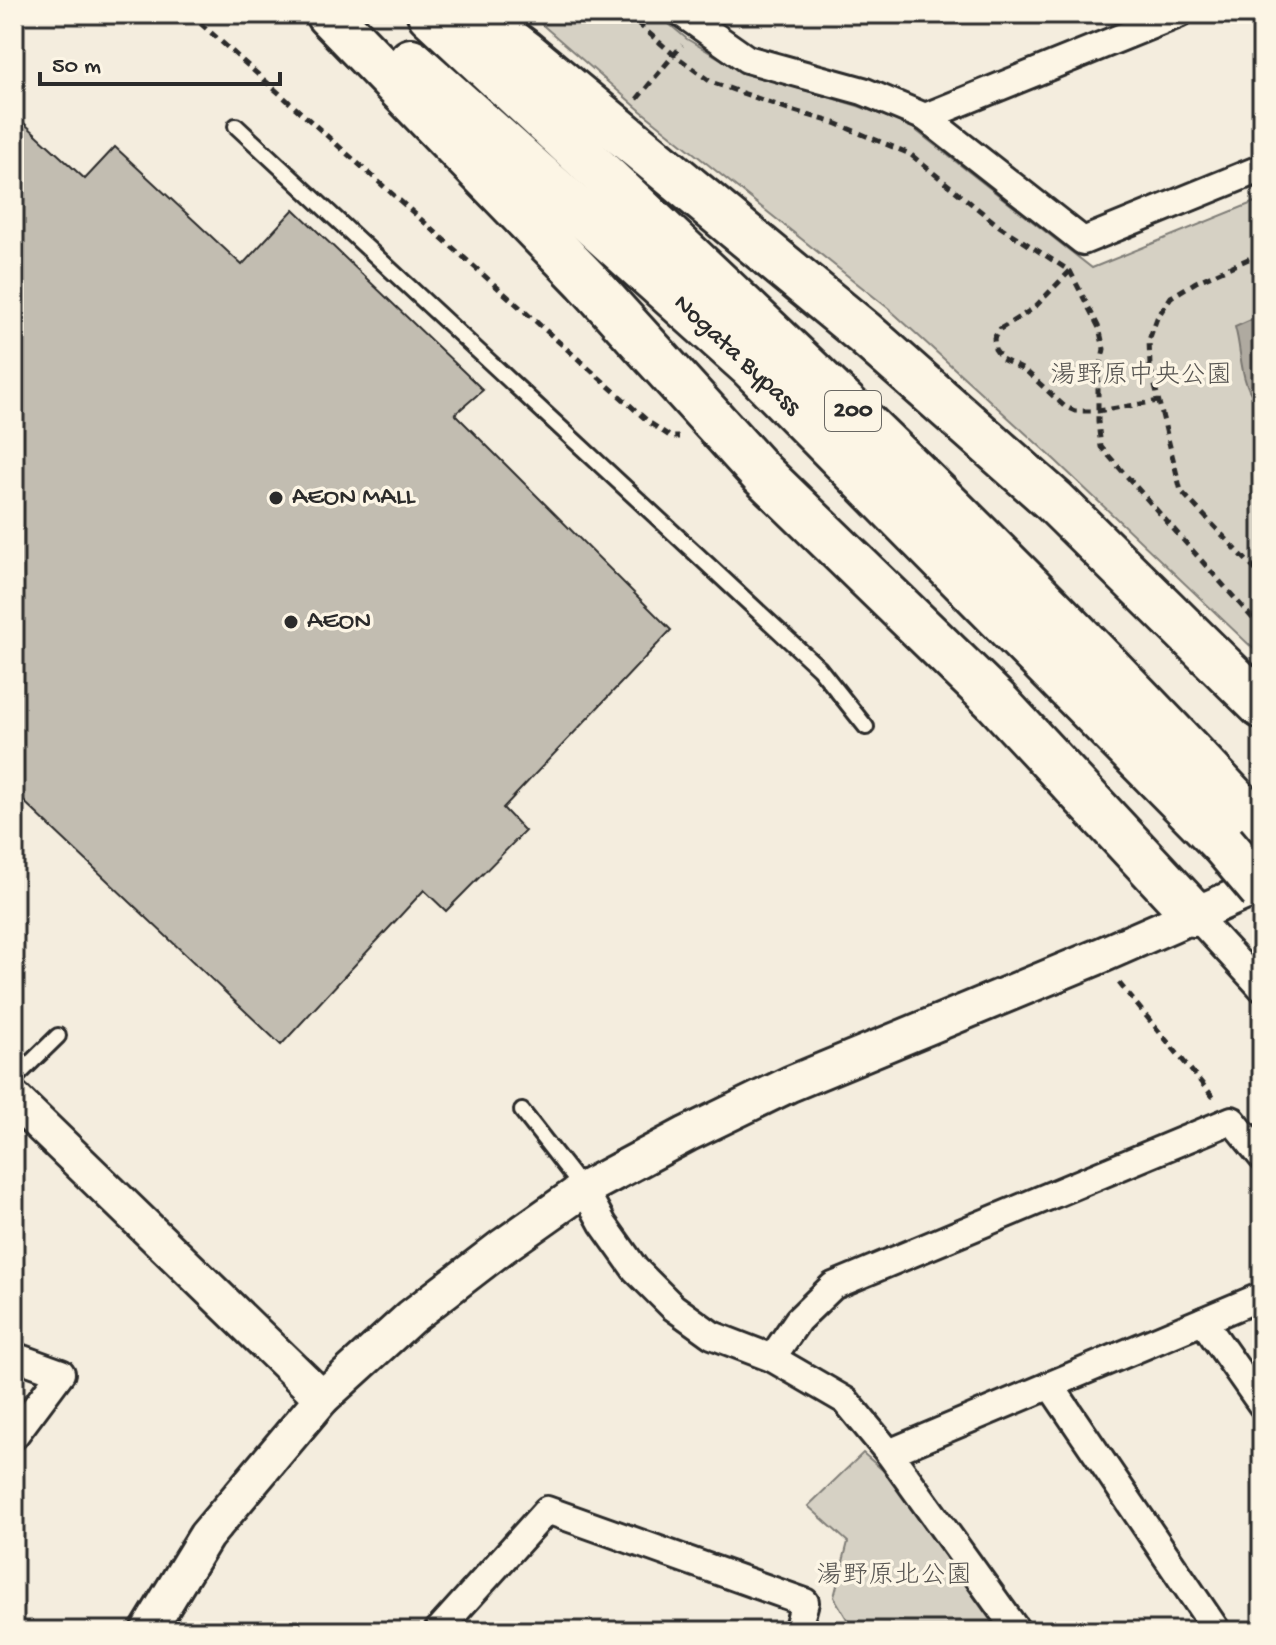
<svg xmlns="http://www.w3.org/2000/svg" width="1276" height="1645" viewBox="0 0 1276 1645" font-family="'Gochi Hand','Klee One',sans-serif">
<rect width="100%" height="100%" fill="#f4edde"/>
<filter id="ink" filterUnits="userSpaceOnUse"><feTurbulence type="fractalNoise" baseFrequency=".0125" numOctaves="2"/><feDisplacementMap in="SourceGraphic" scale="16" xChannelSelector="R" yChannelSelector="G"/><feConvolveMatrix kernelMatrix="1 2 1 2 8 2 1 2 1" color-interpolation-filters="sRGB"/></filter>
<g filter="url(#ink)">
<g fill="#d6d1c4" stroke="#807e78" stroke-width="2">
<polygon points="530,14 657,14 687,39 741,71 858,106 909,125 1092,268 1262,199 1262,657 1056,461 888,308 641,111"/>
<polygon points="863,1453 886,1473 998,1631 854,1631 834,1597 848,1542 808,1506"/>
</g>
<path fill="#afaaa0" stroke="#7a7771" stroke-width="2" d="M1262 315V407C1238 386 1243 354 1235 327Z"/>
<polygon fill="#c2bdb1" stroke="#2b2b2b" stroke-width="2" points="14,114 85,179 115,147 242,265 294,209 483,390 455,414 671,630 503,808 525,831 446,911 424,890 281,1045 14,792"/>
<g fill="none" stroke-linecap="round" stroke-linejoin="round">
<g stroke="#2b2b2b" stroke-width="20">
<g id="service">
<polyline points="236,126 819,668 866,727"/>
<polyline points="14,1079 58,1036"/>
<polyline points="522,1111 583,1189"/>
</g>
</g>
<g stroke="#2b2b2b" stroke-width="32">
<g id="minor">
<polyline points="683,14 747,59 863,91 925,117 1083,241 1262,168"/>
<polyline points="925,117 1179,14"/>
<polyline points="1194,914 1262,988"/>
<polyline points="584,1189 603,1224 635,1269 673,1307 712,1335 772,1358 846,1401 889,1453 1017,1631"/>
<polyline points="1203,1321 1262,1405"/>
<polyline points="14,1356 61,1373 14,1436"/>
<polyline points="772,1358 798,1320 833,1286 1232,1120 1262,1157"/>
<polyline points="1050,1385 1217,1631"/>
<polyline points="889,1453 1262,1296"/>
<polyline points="438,1631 547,1510 805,1602 797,1631"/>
</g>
</g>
<g stroke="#2b2b2b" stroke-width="40">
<g id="tertiary">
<polyline points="14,1099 322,1398"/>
<polyline points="148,1631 206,1536 322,1398 411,1317 502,1247 584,1189 687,1134 790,1084 1102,955 1262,885"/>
</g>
</g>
<g stroke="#2b2b2b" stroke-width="50">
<g id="trunk">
<polyline points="328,14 586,280 762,474 996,701 1194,914"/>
<path d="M430 14C715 278 998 543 1262 829"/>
<polyline points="474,14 524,52 864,333 1054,501 1262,706"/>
<polyline points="411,61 750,365 1223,844"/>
</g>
</g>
<g stroke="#2b2b2b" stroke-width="5" stroke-dasharray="8 6" stroke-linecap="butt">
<polyline points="190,14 650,423 671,437 679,437"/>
<polyline points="627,14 673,54 711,82 788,109 835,123 910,154 999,226 1070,271 1099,328 1104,349 1098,378 1098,422 1101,447 1262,629"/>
<polyline points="637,99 682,45"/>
<polyline points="1262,253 1196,282 1171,297 1157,318 1149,340 1150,366 1181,491 1262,577"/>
<polyline points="1070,271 1034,308 1000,329 994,338 995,349 1002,359 1026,371 1064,406 1075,411 1098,411 1159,401"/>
<polyline points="1119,983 1214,1098"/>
</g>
<use href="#service" stroke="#fcf5e5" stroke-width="14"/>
<use href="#minor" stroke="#fcf5e5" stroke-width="26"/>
<use href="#tertiary" stroke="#fcf5e5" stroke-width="34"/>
<use href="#trunk" stroke="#fcf5e5" stroke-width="44"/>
<g stroke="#2b2b2b" stroke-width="50" stroke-linecap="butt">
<polyline id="trunk-bridge" points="1223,844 1262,890"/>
</g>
<use href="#trunk-bridge" stroke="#fcf5e5" stroke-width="44"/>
</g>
</g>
<g fill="#2b2b2b" stroke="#fcf5e5" stroke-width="3">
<circle cx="276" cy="498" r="8"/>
<circle cx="291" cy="622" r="8"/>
</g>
<g text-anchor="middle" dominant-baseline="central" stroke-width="7" stroke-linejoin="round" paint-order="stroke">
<rect fill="#fcf5e5" stroke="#6a6863" stroke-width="2" x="825" y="391" width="56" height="40" rx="6"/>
<g font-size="24" font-weight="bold" fill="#2b2b2b">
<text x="853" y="411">200</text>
</g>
<g font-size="26" fill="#2b2b2b" stroke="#fcf5e5">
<text transform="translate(736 356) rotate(43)">Nogata Bypass</text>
</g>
<g font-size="26" fill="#565451" stroke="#fcf5e5">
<text x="1141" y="377">湯野原中央公園</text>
<text x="894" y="1577">湯野原北公園</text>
</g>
<g font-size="26" fill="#2b2b2b" stroke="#fcf5e5" text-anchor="start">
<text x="292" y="498">AEON MALL</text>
<text x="307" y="622">AEON</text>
</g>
</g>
<rect width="1276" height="1645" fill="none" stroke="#fcf5e5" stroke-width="48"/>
<rect x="24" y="24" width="1228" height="1597" fill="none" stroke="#2b2b2b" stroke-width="3" filter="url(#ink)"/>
<path d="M40 72v12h240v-12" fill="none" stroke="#2b2b2b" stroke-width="4"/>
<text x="52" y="72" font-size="24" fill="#2b2b2b" stroke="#fcf5e5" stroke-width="6" paint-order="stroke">50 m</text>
</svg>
